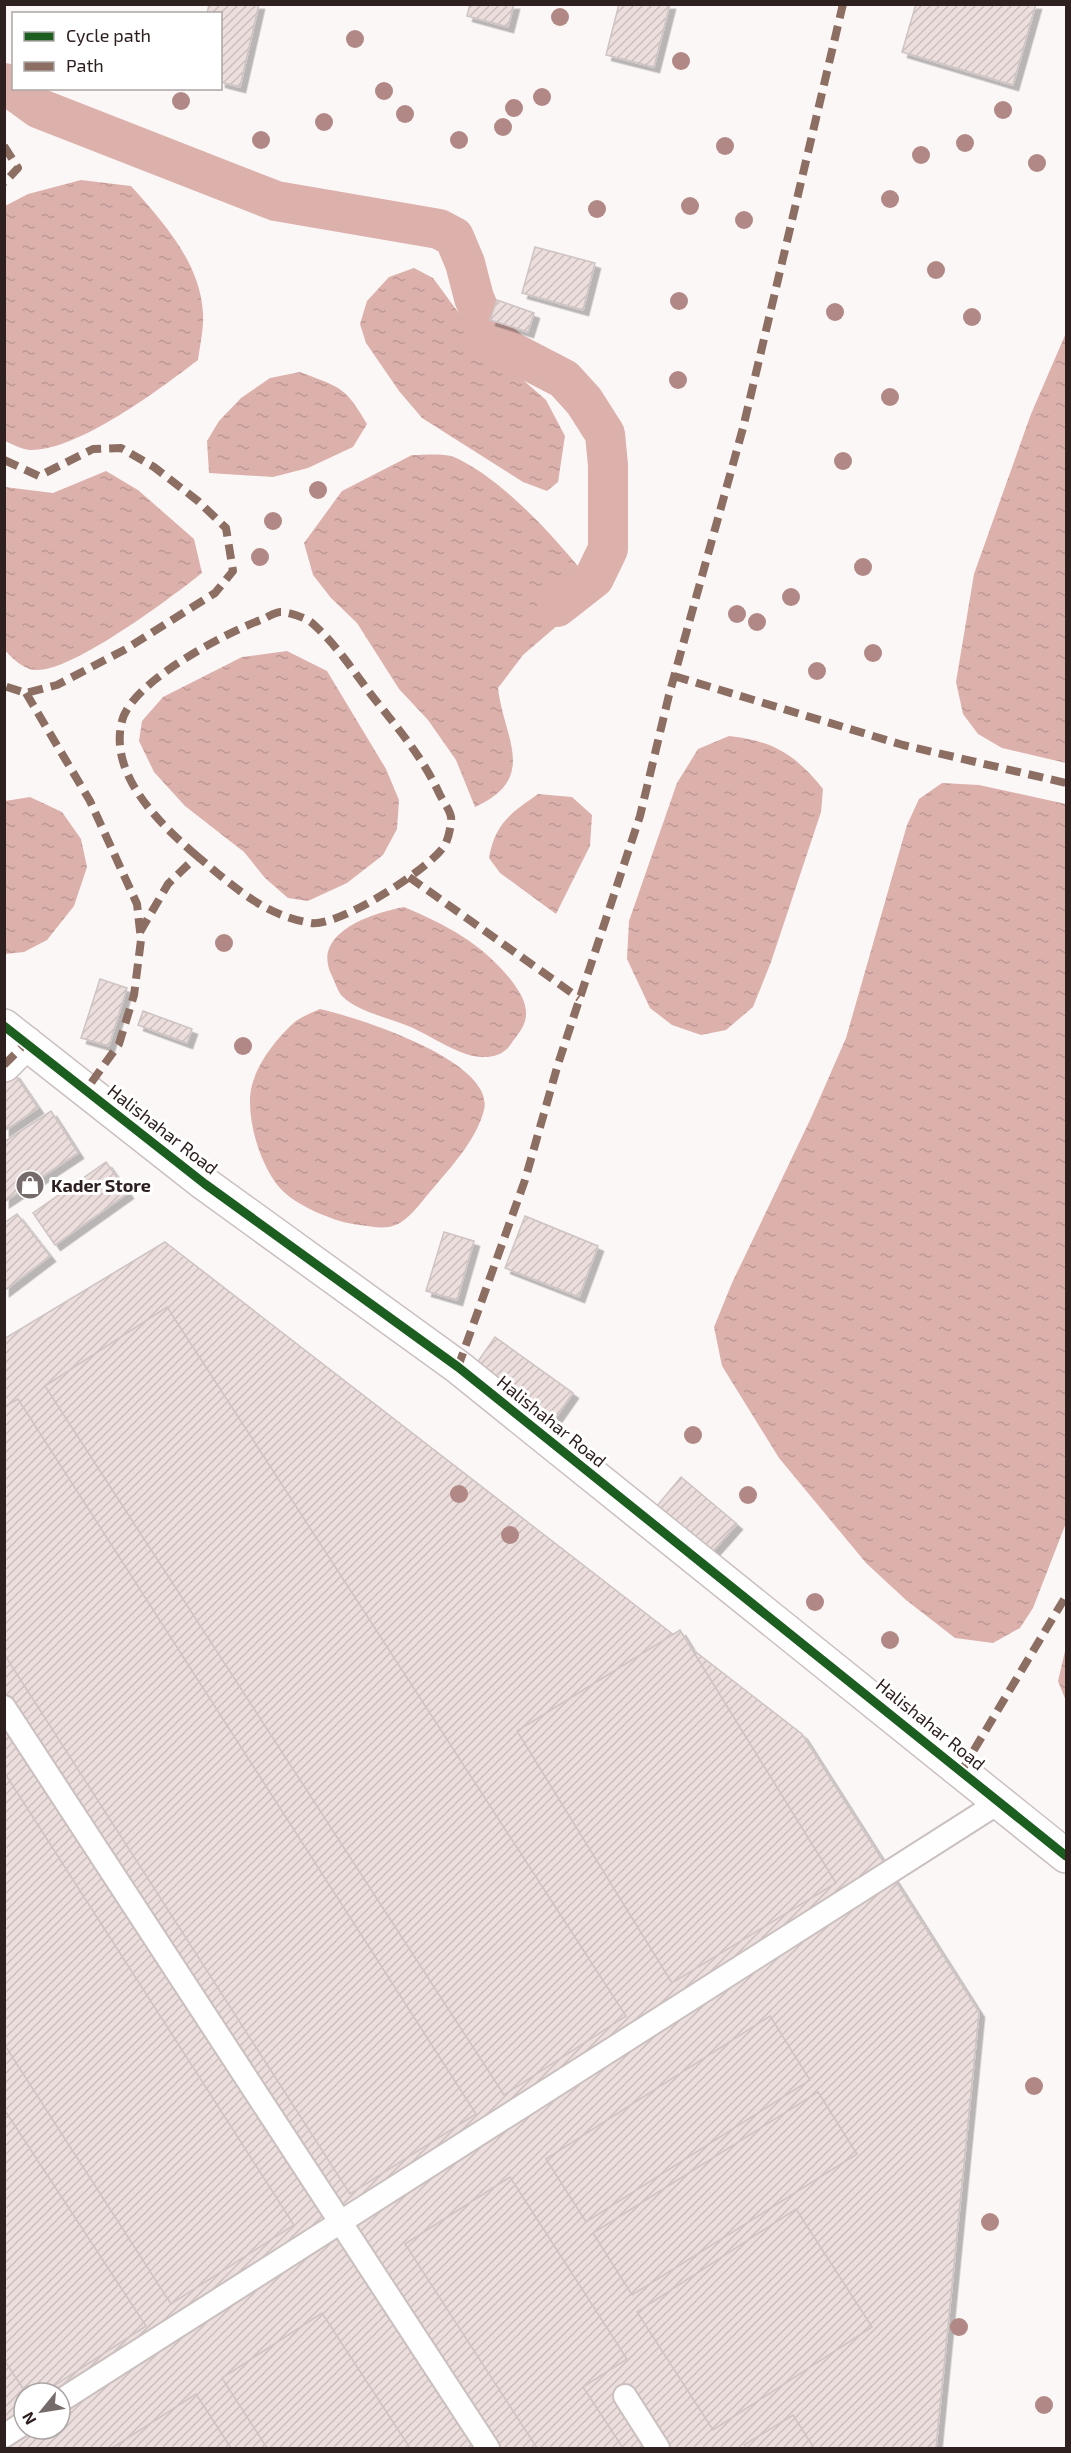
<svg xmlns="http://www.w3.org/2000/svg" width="1071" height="2453" viewBox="0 0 1071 2453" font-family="'Exo 2',sans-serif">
<defs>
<pattern id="water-ripples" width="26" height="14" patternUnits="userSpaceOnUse" patternTransform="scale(1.5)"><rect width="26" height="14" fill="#dcb1ac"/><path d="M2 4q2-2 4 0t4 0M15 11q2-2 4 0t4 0" fill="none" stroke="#bd9894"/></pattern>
<pattern id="building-hatch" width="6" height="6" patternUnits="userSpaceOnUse" patternTransform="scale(1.5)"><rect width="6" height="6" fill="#ecdedc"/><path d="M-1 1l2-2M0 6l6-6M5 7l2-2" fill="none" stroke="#cbbebc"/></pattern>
<filter id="shadow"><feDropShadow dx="5.5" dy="5.5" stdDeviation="0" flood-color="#0004"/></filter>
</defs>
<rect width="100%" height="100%" fill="#fcf7f7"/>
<g fill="url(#water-ripples)">
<path d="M81 180 131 186C163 222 200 262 203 313 204 328 200 345 198 360 160 389 79 450 31 450 23 450 12 444 5 441V206L28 194Z"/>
<polygon points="414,268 433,278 497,365 522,379 546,400 565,436 558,482 547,491 523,482 422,418 399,391 366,343 360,324 367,301 389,277"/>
<polygon points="1066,333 1066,763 1002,748 978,734 963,714 956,682 974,574 1031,414"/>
<path d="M300 372C341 388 345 386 367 424L353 447 308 468 273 477 209 473 207 441 219 421 241 398 270 378Z"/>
<path d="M412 455C425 455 443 453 454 457 500 477 554 536 585 575L580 606 523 655 498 688C504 739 539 778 475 807L456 760 428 720 399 689 357 623 331 598 313 575 304 543 342 491Z"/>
<path d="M106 471 138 490 194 539 202 573C172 597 71 673 35 670 25 670 10 657 5 650V487L53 493Z"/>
<polygon points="287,651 327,671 386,769 399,800 397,829 383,855 347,883 308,901 288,898 265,878 244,852 185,806 154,772 139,741 142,721 163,697 242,657"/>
<path d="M729 736C773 741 795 754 823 789L821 812 771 962 753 1007 726 1030 701 1035 672 1025 650 1008 627 959 629 921 677 783 698 749Z"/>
<polygon points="942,783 979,785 1066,804 1066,1523 1033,1608 1020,1628 993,1643 955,1638 906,1600 866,1563 779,1458 722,1366 714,1327 732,1283 811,1118 846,1038 907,825 919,799"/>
<path d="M538 794 572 797 592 815 590 846 556 914 500 873 489 858C495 823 511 813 538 794Z"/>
<polygon points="30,797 62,812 81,839 87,867 74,906 47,940 24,952 5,954 5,801"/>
<path d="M404 907C447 925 485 945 514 984 521 994 529 1007 525 1021 523 1029 515 1038 511 1044 501 1059 481 1059 466 1054 448 1048 430 1036 413 1028 393 1019 357 1012 342 996 338 992 335 982 332 976 310 933 372 913 404 907Z"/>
<path d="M320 1009C356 1017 496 1061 484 1110 477 1138 453 1165 435 1186 425 1197 413 1215 400 1223 388 1230 373 1227 360 1225 337 1223 295 1206 279 1187 261 1165 249 1127 250 1098 251 1070 276 1038 296 1021 303 1016 313 1012 320 1009Z"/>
<polygon points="1066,1647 1066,1701 1058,1681"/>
</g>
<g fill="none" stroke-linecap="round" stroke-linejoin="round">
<polyline stroke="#dcb1ac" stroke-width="40" points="4,83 38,108 276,201 439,229 454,237 465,263 474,298 489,333 510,351 564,379 584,401 605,434 608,465 608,549 594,578 557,607"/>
</g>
<g fill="url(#building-hatch)" stroke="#cdc4c3" stroke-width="1.5" fill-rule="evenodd" filter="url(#shadow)">
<polygon points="209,4 259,4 240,87 220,82 220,14 207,14"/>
<polygon points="470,4 514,4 508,27 467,16"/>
<polygon points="619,4 670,4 654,67 606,55"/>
<polygon points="916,4 1036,4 1013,85 902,52"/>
<polygon points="535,247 595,263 583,310 522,293"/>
<polygon points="497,300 534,313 528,332 490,320"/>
<polygon points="100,979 127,988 109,1046 81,1038"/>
<polygon points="143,1011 192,1029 187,1043 138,1025"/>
<polygon points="14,1073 38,1108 4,1131 4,1079"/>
<polygon points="51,1111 78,1153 4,1202 4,1142"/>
<polygon points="106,1162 128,1193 55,1245 33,1213"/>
<polygon points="17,1214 50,1256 4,1291 4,1223"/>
<polygon points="525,1216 598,1246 579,1297 505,1268"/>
<polygon points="444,1232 474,1241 457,1300 426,1291"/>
<path d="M165 1242 802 1734 979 2012 936 2448H4V1339ZM24 2393H60V2429H24Z"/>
<polygon points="167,1307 626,2016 504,2095 45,1386"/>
<polygon points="495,1337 573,1393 552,1423 474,1367"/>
<polygon points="18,1399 476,2114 350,2194 4,1654 4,1407"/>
<polygon points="681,1477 737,1524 707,1558 652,1512"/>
<polygon points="680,1630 836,1883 672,1983 517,1731"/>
<polygon points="4,1772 294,2225 171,2304 4,2044"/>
<polygon points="770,2016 810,2080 586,2222 546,2159"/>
<polygon points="818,2092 857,2154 632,2295 593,2233"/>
<polygon points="4,2109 146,2326 43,2393 26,2393 4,2360"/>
<polygon points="510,2177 627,2359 583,2387 623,2448 537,2448 405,2244"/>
<polygon points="796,2209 872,2327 713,2430 637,2312"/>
<polygon points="322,2313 410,2448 267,2448 222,2378"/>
<polygon points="196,2394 231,2448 112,2448"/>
<polygon points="793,2415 814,2448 747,2448 744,2445"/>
</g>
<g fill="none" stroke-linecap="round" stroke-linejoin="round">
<g stroke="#c9c0bf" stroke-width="26">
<g id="lane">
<polyline points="4,1707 488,2448"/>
<polyline points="625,2396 658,2448"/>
<polyline points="60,2401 1001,1801"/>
<polyline points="4,2436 24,2423"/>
</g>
</g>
<g stroke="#c9c0bf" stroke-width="36">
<polyline id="street" points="4,1065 26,1043"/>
</g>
<g stroke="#c9c0bf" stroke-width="36">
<polyline id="secondary" points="4,1026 205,1184 458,1367 1066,1856"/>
</g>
<use href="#lane" stroke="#fffefe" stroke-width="22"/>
<use href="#street" stroke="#fffefe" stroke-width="33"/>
<use href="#secondary" stroke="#fffefe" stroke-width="33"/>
<g stroke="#8d6e63" stroke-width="8" stroke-dasharray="15 8" stroke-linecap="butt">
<polyline points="4,146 18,168 4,183"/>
<polyline points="4,460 39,476 93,449 121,448 154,467 198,501 226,528 233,571 215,593 126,649 57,685 26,693 4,686"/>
<polyline points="674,676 903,745 1066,783"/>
<polyline points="26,693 90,801 137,904 141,940 134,995 119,1044 86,1090"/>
<polyline points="409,877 579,998"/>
<path d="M140 932 168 884 197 856C233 886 263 915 311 923 339 927 430 869 445 845 448 840 452 823 451 817 450 810 443 801 440 795 422 756 399 730 373 697 354 672 336 644 312 623 307 618 288 612 281 612 275 612 268 617 263 619 227 632 131 682 122 721 108 775 161 825 197 856"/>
<polyline points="4,1065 26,1043"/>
<polyline points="458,1367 525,1180 558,1064 640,816 669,695 743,428 843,4"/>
<polyline points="962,1770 1066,1596"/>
</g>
<g stroke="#fff" stroke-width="13">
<polyline id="cycleway" points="4,1026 205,1184 458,1367 1066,1856"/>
</g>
<use href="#cycleway" stroke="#1b5e20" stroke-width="9"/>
</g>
<g fill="#b18885">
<circle cx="560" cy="17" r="9"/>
<circle cx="355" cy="39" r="9"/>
<circle cx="681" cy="61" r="9"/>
<circle cx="384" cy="91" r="9"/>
<circle cx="542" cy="97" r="9"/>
<circle cx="181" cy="101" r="9"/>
<circle cx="514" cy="108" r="9"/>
<circle cx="1003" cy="110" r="9"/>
<circle cx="405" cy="114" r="9"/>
<circle cx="324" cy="122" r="9"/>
<circle cx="503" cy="127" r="9"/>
<circle cx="261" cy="140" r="9"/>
<circle cx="459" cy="140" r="9"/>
<circle cx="965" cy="143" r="9"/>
<circle cx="725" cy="146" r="9"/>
<circle cx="921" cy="155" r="9"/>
<circle cx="1037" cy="163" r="9"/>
<circle cx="890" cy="199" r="9"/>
<circle cx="690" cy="206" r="9"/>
<circle cx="597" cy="209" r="9"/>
<circle cx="744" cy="220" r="9"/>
<circle cx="936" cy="270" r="9"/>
<circle cx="679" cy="301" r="9"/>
<circle cx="835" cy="312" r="9"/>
<circle cx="972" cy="317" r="9"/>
<circle cx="678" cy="380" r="9"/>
<circle cx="890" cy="397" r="9"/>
<circle cx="843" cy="461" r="9"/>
<circle cx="318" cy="490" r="9"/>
<circle cx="273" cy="521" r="9"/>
<circle cx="260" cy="557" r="9"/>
<circle cx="863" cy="567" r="9"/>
<circle cx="791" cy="597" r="9"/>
<circle cx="737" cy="614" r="9"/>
<circle cx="757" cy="622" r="9"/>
<circle cx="873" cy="653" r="9"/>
<circle cx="817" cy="671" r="9"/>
<circle cx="224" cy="943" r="9"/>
<circle cx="243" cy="1046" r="9"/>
<circle cx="693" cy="1435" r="9"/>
<circle cx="459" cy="1494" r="9"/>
<circle cx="748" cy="1495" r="9"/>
<circle cx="510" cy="1535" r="9"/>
<circle cx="815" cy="1602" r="9"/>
<circle cx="890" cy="1640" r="9"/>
<circle cx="1034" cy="2086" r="9"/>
<circle cx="990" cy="2222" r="9"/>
<circle cx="959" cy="2327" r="9"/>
<circle cx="1044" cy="2405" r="9"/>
</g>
<defs>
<g id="shop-disc" transform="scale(1.5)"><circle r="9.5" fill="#756b6a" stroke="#fff"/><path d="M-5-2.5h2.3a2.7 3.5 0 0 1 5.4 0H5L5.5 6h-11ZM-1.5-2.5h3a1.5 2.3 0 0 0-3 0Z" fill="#fff"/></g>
</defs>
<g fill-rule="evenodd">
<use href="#shop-disc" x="30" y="1185"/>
</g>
<g text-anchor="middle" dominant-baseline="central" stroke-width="6" stroke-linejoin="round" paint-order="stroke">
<g font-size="18" fill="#2d201e" stroke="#fff">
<text transform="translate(163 1129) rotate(38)">Halishahar Road</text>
<text transform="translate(552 1421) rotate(39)">Halishahar Road</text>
<text transform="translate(931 1724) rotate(39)">Halishahar Road</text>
</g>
<g font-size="18" font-weight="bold" fill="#2d201e" stroke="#fff" text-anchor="start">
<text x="51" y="1185">Kader Store</text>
</g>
</g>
<rect width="1071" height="2453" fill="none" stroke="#2d201e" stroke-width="12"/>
<rect x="12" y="12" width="210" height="78" fill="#ffffff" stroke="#aba6a5" stroke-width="1.5"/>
<rect x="24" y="32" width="30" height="9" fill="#1b5e20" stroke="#aba6a5" stroke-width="1.5"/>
<text x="66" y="42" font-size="18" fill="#2d201e">Cycle path</text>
<rect x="24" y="62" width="30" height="9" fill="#8d6e63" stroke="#aba6a5" stroke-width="1.5"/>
<text x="66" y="72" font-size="18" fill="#2d201e">Path</text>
<g transform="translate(42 2411) rotate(240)"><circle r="28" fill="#ffffff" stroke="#aba6a5" stroke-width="1.5"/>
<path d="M0-4.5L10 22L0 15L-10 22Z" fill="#756b6a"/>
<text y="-9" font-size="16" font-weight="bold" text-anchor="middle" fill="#2d201e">N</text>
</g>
</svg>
